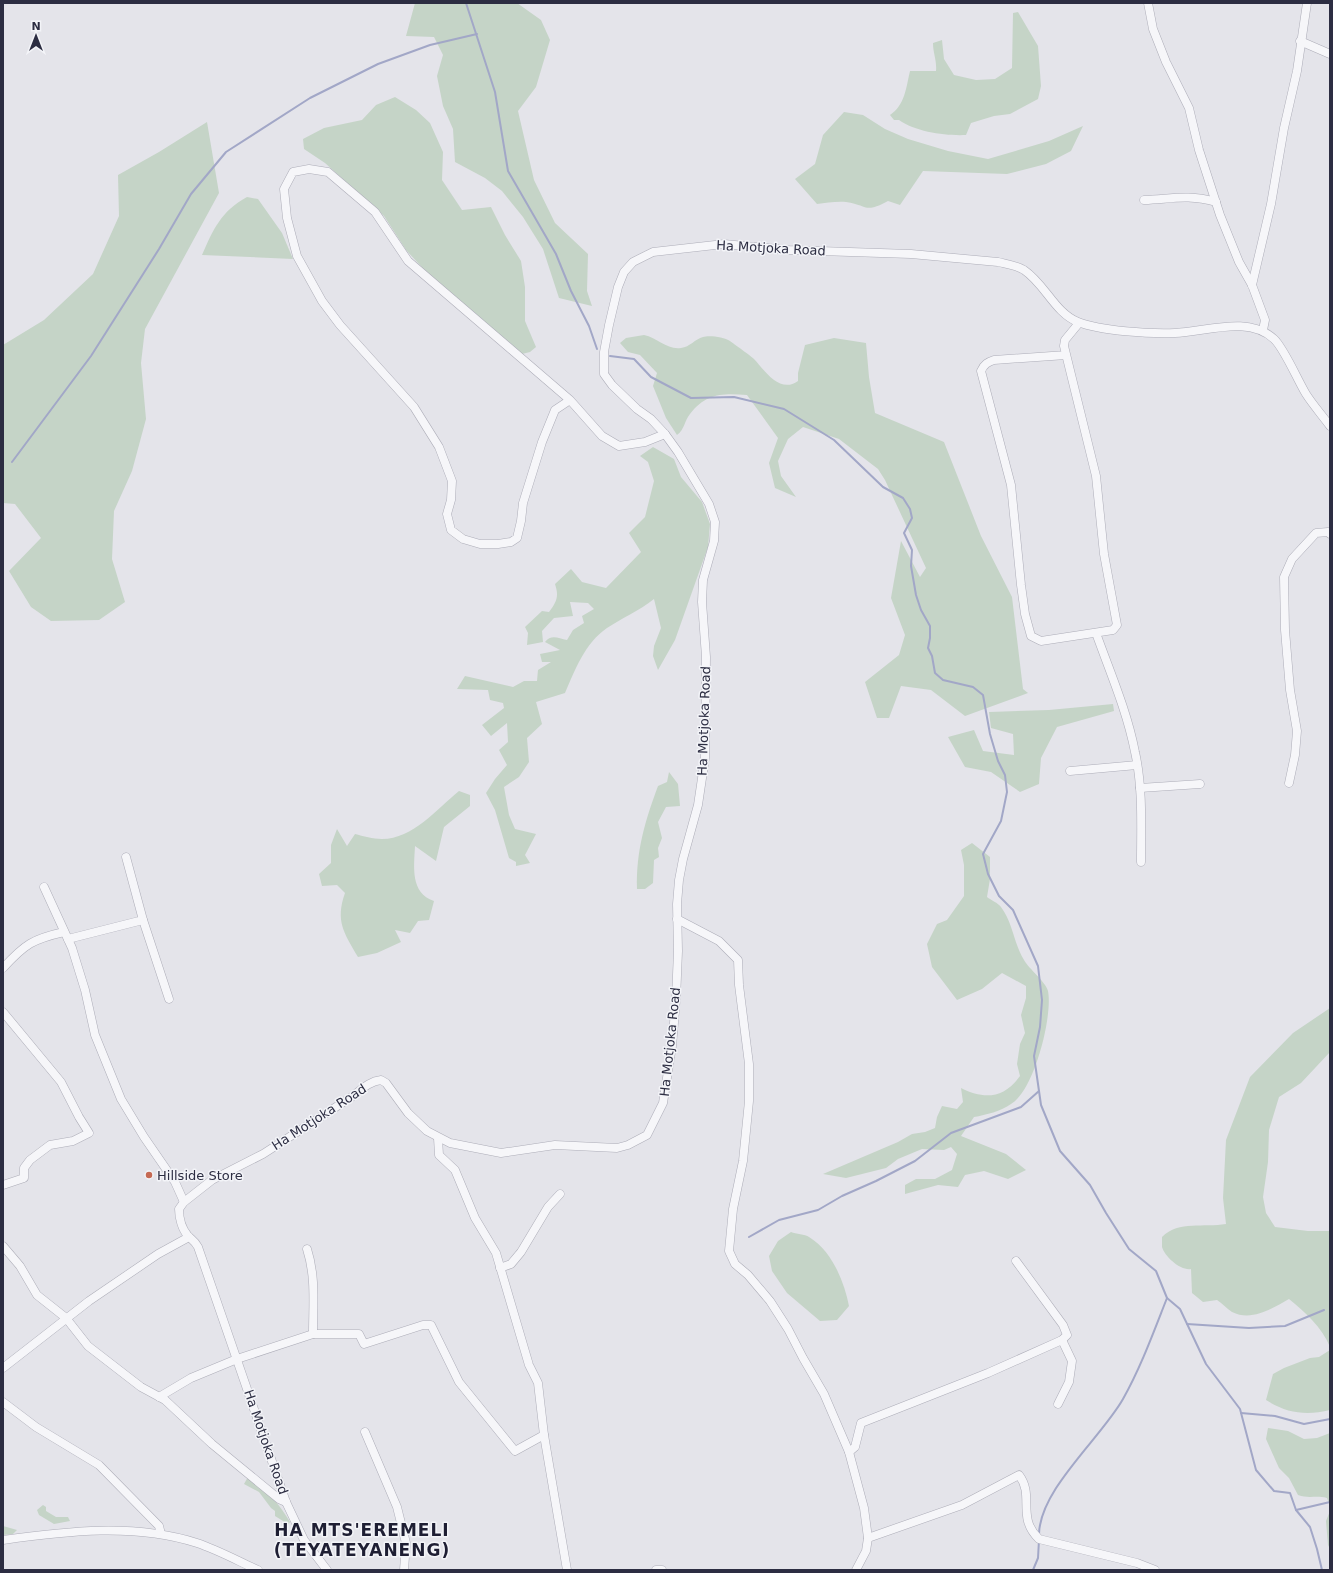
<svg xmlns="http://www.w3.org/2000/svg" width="1333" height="1573" viewBox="0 0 1333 1573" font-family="'DejaVu Sans',sans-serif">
<rect width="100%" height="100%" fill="#e4e4ea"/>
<g fill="#c5d4c7">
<polygon points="415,3 517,3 541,20 550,40 536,87 518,111 534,180 555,223 588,254 587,291 592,306 559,298 543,249 523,217 502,191 485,178 455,162 453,129 443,106 437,76 443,55 434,37 406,36"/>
<path d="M1018 12 1038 46 1041 86 1038 99 1010 114 994 116 971 123 966 135C946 136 916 132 899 120H894L890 115C905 105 906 88 910 71H936C937 61 933 53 933 43L942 40 944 59 954 75 976 80 995 79 1012 68 1013 13Z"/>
<polygon points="395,97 416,110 430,123 443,152 442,180 462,210 491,207 505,235 521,261 525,287 525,321 536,347 530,352 522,354 430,276 406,250 384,216 325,163 304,149 303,139 324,128 362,120 376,105"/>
<path d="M844 112 863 115 885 129 908 139 948 151 988 159 1049 141 1083 126 1071 151 1046 164 1007 174 923 171 900 205 888 201C864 214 868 205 846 202 837 201 826 203 817 204L795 179 815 164 823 135Z"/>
<polygon points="207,122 219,193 145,329 141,363 146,419 132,471 114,511 112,559 125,602 99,620 51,621 31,607 9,571 41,538 15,504 3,503 3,345 44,320 93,274 119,216 118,175 159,152"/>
<path d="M247 197 258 199 282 233 293 259 202 255C213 230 221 211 247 197Z"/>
<path d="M644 335C658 338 667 350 681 348 690 347 695 339 703 337 709 335 724 337 730 341 734 344 751 356 754 359 765 371 780 394 798 381V373L805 345 834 338 866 343 869 377 875 413 944 442 981 536 1012 597 1023 689 1028 693 965 716 931 690 901 686 889 718H877L865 682 899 655 905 635 891 598 901 541 920 577 926 568 885 480 878 469 839 439 803 427 788 439 778 461 781 476 796 497 775 488 769 463 778 438 747 395C723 393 706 393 690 414 684 421 685 429 677 435L666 418 653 386 657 373 640 355 628 352 620 343 626 338Z"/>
<path d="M653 447 674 459 681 477 702 502 710 524 708 547 675 640 658 670 653 656 654 646 661 628 654 599C639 611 622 618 607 628 585 643 575 670 565 693L536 702 542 724 527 738 529 762 519 777 504 787 509 815 515 829 536 834 525 855 530 863 516 866V862L509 858 495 810 486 793 495 779 507 765 499 750 508 742 507 723 491 736 482 725 504 708 503 703 490 700 488 690 457 689 465 676 513 687 524 681H537L538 670 551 662H542L540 654 560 650 545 642C551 634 558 638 567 640L573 630 584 623 582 616 594 609 588 603 570 602 573 616 554 618 542 631 543 642 527 645 528 633 525 627 542 611 549 612C557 602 559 596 555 584L571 569 582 582 606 588 641 552 629 533 645 517 654 481 648 462 640 456Z"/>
<polygon points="1113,704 1114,711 1057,727 1041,758 1039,784 1020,792 991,772 965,767 948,737 974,730 983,751 1014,755 1013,734 991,728 989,712 1049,710"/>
<path d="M669 772 678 784 680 806 666 807 658 822 662 838 658 848 659 857 654 860 653 883 645 889H637C636 851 645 821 658 786L667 782Z"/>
<path d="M459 791 470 795V806L444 827 436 861 415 846C414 867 410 893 434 901L429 920 418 921 410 933 395 930 401 942 377 953 358 957C344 933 335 921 345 893L337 885 322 886 319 874 331 863V845L337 829 347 846 355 834C363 836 373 839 382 839 413 839 437 809 459 791Z"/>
<path d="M972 843 990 857V879L987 897C991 900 998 903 1001 907 1013 923 1014 944 1024 960 1029 969 1046 982 1048 991 1053 1016 1034 1091 1011 1104 1001 1111 986 1115 974 1117L961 1136 1006 1154 1026 1170 1008 1179 984 1171 965 1175 958 1187 938 1185 905 1194V1185L916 1179H935L952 1170 957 1154 951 1147 944 1150 922 1149 898 1159 886 1168 846 1178 823 1174 898 1142 912 1134 925 1132 935 1128 937 1117 942 1106 957 1109 963 1102 961 1088C985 1100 1004 1098 1020 1076L1017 1064 1020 1044 1025 1033 1021 1015 1026 998V986L1002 973 982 989 957 1000 932 967 927 944 937 924 947 920 964 896V865L961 850Z"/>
<path d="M1330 1008V1052L1301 1083 1279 1097 1269 1130 1268 1162 1263 1197 1266 1213 1275 1227 1308 1231H1330V1347C1322 1327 1305 1312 1289 1299 1273 1308 1252 1322 1232 1312 1227 1309 1222 1303 1217 1300L1203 1302 1192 1293 1191 1269C1181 1271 1165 1257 1162 1247 1162 1244 1162 1241 1162 1237 1179 1220 1204 1228 1226 1224L1223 1198 1226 1140 1250 1077 1293 1033Z"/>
<path d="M791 1232C796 1234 805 1234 809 1237 832 1251 844 1281 849 1306L837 1320 820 1321 787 1293 772 1271 769 1256 778 1241Z"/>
<path d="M1330 1350V1410C1306 1416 1286 1413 1266 1400L1273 1374 1284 1368 1310 1358 1319 1357Z"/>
<path d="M1268 1428 1288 1431 1304 1439 1317 1438 1330 1433V1506L1327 1498C1316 1495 1309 1499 1298 1495L1289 1478 1279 1468 1266 1439Z"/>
<path d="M248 1477C266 1490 279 1503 290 1522L284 1531 283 1521 275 1516V1511L271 1508 259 1492 244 1484Z"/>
<polygon points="43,1505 46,1507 46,1511 56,1517 68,1517 70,1521 54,1524 39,1515 37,1510"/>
<polygon points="1330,1511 1330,1549 1328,1545 1326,1521"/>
<polygon points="3,1526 17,1530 13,1534 3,1535"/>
</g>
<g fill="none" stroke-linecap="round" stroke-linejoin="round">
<g stroke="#a2a7c7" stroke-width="2">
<polyline points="466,3 495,92 508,171 556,254 571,291 589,326 597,349"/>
<polyline points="610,356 634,359 651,377 691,398 734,397 784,409 834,440 883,487 903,498 910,509 912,518 904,533 912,550 911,566 916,595 921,610 930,626 930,638 928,648 932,656 935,673 943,680 973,687 983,695 990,734 998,761 1005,775 1007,792 1001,821 983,854 988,874 999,896 1013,910 1038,966 1042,1000 1040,1027 1034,1056 1041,1105 1060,1151 1090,1185 1106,1213 1129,1249 1156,1271 1167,1298 1180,1309 1206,1364 1240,1409 1256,1470 1274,1491 1290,1493 1296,1510 1310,1527 1317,1549 1322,1570"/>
<polyline points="12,462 91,356 159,249 191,194 226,152 310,98 378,64 430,45 477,34"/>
<polyline points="749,1237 779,1220 818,1210 842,1196 876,1181 915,1161 951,1133 1021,1107 1039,1091"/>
<polyline points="1187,1324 1249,1328 1285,1326 1324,1310"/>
<polyline points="1241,1413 1275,1416 1304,1424 1330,1419"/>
<polyline points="1296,1510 1330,1502"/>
<path d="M1039 1534C1040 1489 1101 1438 1123 1399 1141 1367 1154 1331 1167 1298"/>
<polyline points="1033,1570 1038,1558 1039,1540"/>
</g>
<g stroke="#adadb8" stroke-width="9">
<g id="minor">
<polyline points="1148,3 1153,29 1166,62 1189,108 1199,150 1220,215 1239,262 1252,285 1265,320 1263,330"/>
<polyline points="1300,41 1330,54"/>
<path d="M1144 200C1172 199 1187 194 1216 202"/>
<polyline points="1252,285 1271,204 1284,128 1297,71 1307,3"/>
<path d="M1066 355 994 360C988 362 984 364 981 371L1011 485 1021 585 1025 614 1031 636 1041 641 1113 630 1117 625 1104 554 1096 476 1064 346 1065 340 1079 323"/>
<polyline points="570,400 555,410 542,442 523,503 521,521 517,538 511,542 498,544 480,544 463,539 451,530 447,514 451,500 452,481 439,447 414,407 340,325 322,301 297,256 287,218 284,189 293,172 309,169 328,172 375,212 408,261 570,400 602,436 619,446 645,442 665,434"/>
<path d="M1096 633C1110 672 1127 711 1135 752 1143 788 1141 826 1141 862"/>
<polyline points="1070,771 1137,765"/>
<polyline points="1289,783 1295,755 1297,731 1290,690 1285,630 1284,577 1292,559 1316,533 1328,532 1330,534"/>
<polyline points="1140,788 1200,784"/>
<polyline points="44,887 72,948 85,990 95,1035 121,1099 144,1137 175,1182 184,1202"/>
<polyline points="677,919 719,941 738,960 739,985 749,1064 749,1101 743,1161 733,1209 729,1251 735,1264 748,1275 770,1301 788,1329 803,1358 824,1394 849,1452 864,1508 868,1538 866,1551 856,1570"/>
<polyline points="143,920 169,999"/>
<polyline points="68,939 143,920 126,857"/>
<path d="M3 968C25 944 33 939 64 932"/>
<polyline points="3,1012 61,1082 79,1117 89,1133 73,1141 50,1145 30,1160 24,1168 24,1178 3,1185"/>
<polyline points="438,1138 439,1155 455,1170 475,1218 496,1253 529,1365 538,1383 544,1435 567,1570"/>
<polyline points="3,1246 20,1266 37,1295 66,1318 88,1346 141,1387 165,1400 212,1444 279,1499 286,1502"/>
<path d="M307 1249C316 1277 313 1304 313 1334"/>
<polyline points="500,1268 511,1264 521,1252 548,1207 560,1194"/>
<polyline points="3,1368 89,1301 158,1254 189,1237"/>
<polyline points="159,1397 191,1378 237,1359 313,1334 359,1334 364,1344 423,1325 431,1325 459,1382 515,1451 544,1435"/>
<polyline points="3,1402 36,1427 99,1465 159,1526 161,1534"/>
<polyline points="1058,1404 1069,1382 1072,1361 1062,1340"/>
<polyline points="365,1432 397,1507 406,1543 404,1570"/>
<polyline points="849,1452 855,1447 861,1423 988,1373 1062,1340 1067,1335 1063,1325 1016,1261"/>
<path d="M868 1538 962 1505 1019 1475C1035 1496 1016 1517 1039 1539L1137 1563 1155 1570"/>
<path d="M3 1540C67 1531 134 1523 197 1543 218 1550 238 1561 258 1570"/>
<path d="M327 1570 304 1540 286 1502 198 1247C195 1241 192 1240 188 1236 182 1229 179 1218 179 1209L184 1202 212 1180 263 1154 353 1096C362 1089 370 1081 381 1080L386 1083 408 1113 427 1131 450 1143 501 1153 555 1145 617 1148 628 1145 647 1135 663 1103 672 1046 676 999 678 951 677 904 679 880 683 859 698 805 705 758 706 657 702 602 703 580 714 541 715 522 709 504 678 452 665 434 651 419 637 409 612 385 604 374V352L609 325 618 287 624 272 633 262 653 252 724 244 789 250 911 254 998 262C1006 264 1016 265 1024 270 1045 284 1055 313 1078 322 1101 331 1150 334 1175 333 1206 332 1248 315 1274 339 1284 348 1298 381 1306 394 1313 405 1322 415 1330 426"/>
<polyline points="656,1570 662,1570"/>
</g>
</g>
<use href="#minor" stroke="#f6f6f9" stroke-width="8"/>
</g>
<circle fill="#c56953" stroke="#f3f4f8" stroke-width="1.5" cx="149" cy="1175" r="4"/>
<g text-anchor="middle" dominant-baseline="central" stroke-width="3" stroke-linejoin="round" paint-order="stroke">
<g font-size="13" fill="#2c2d42" stroke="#f3f4f8">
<text transform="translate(771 248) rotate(3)">Ha Motjoka Road</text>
<text transform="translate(704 721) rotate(-88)">Ha Motjoka Road</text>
<text transform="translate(670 1042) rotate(-84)">Ha Motjoka Road</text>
<text transform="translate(319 1117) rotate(-33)">Ha Motjoka Road</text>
<text transform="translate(266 1442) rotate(71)">Ha Motjoka Road</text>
</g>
<g font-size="13" fill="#2c2d42" stroke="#f3f4f8" text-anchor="start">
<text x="157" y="1175">Hillside Store</text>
</g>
<g font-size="17" font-weight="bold" letter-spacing="1" fill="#1e1e33" stroke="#f3f4f8">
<text x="362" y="1530">HA MTS'EREMELI<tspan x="362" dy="20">(TEYATEYANENG)</tspan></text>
</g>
</g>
<rect width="1333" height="1573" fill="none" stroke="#2c2d42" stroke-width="8"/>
<g transform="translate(36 36)" stroke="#f3f4f8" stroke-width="3" paint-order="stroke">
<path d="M0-3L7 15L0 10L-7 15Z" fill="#2c2d42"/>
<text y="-6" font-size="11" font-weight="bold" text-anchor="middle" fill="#2c2d42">N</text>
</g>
</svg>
